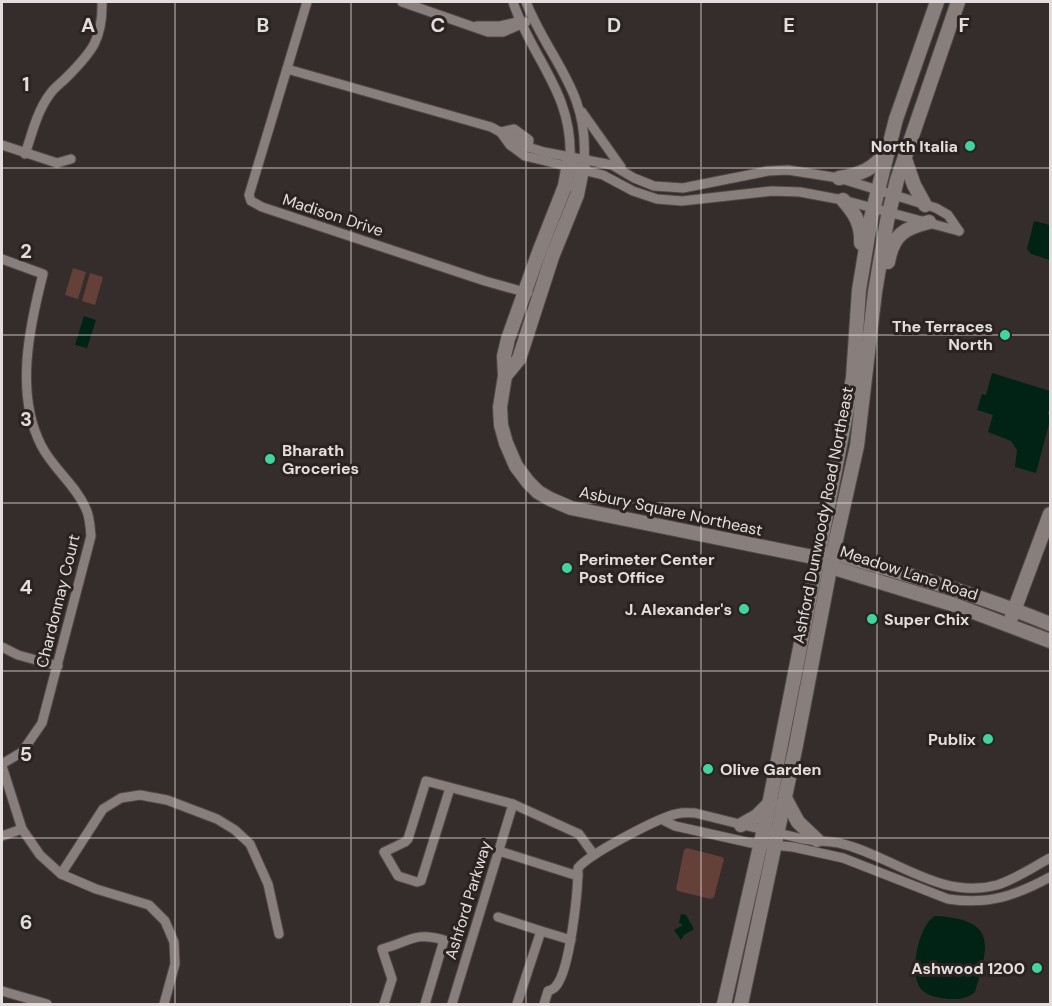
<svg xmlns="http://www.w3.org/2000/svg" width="1052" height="1006" viewBox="0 0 1052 1006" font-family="'DM Sans',sans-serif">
<rect width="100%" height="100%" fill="#342d2b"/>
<g fill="#644039">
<polygon points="73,268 86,272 78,299 65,295"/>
<polygon points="90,273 103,277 95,305 82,301"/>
<polygon points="687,848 722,857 724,859 714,897 711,899 678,891 676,889 684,850"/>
</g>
<g fill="#002316">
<polygon points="1034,221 1050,225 1050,260 1031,254 1027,249"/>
<polygon points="84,316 96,320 87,348 75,345"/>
<polygon points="992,373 1050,391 1050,409 1048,412 1050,420 1036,473 1015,467 1017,450 1011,441 988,432 993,415 977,410 982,394 986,395"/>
<polygon points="681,914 686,915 694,929 684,935 681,940 674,930 683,925 679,923"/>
<path d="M935 916C996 919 990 944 975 992 967 999 959 999 949 999 940 998 929 997 922 990 908 976 918 925 935 916Z"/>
</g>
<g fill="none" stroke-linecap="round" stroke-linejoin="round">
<g stroke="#504948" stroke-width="11">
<g id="street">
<polyline points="307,2 249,195 251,201 262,207 485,281 528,293"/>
<polyline points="402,2 488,32 503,32 526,22"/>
<path d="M513 2C532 59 573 93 570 158"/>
<path d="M526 2C549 60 589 91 584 160"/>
<polyline points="477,26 500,26 517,22"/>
<polyline points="287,69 491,127 528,147 544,152 612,165 634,178 654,186 683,188 768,171 788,170 839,178 936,208 948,215 959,231"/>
<polyline points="582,112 621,167"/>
<polyline points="501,132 514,129 529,140 528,147"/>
<polyline points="502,134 510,145 525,156 603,175 633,191 657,199 682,201 772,191 800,192 843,200 959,231"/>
<polyline points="2,145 57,163 71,159"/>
<path d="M25 154C32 134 37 111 50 94 54 88 61 83 66 78 92 52 103 39 102 2"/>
<path d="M2 259 43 274C29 328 15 394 41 445 53 469 76 485 86 509 90 517 90 528 91 536L42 723 22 752 2 764"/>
<polyline points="2,647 18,655 58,666"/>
<polyline points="2,766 22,829 40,855 61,874 96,889 149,905 165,921 174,942 175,964 164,1004"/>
<polyline points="450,788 421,881 417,882 398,876 384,852 405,842 408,839 426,781 513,804 579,834 594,855"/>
<path d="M663 820 675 826 751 843 793 847 843 858 948 899C988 905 1015 896 1050 877"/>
<polyline points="2,836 22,829"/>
<polyline points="499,851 578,876"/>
<polyline points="61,874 103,809 121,798 140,795 167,800 217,819 235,830 250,844 268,884 279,934"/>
<polyline points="498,917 541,931 517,1004"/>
<polyline points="541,931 571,940"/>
<polyline points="2,991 47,1004"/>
<path d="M384 1004 392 979 382 949C409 942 415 931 444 940L425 1004"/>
<polyline points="452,1004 513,804"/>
<path d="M544 1004 548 991C551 990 554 989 556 986 570 970 578 892 578 868 589 854 658 818 676 814 683 812 689 813 695 813 731 822 767 831 803 839 815 841 827 841 839 843 892 855 940 901 997 885 1016 879 1033 867 1050 858"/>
</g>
</g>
<g stroke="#504948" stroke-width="16">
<g id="secondary">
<polyline points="570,158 565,186 539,252 508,339 504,356 505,376 500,407 501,425 506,443 516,466 528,482 538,492 550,499 571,508 818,558 831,567 955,605 1050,641"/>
<polyline points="905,159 914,185 925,205"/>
<path d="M839 178C858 175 876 169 886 151"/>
<path d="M843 200C855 213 862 225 861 243"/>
<path d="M888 262C893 235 904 228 929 222"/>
<polyline points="505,376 519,359 552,257 577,195 584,160"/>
<path d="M826 555 833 553C906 574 980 595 1050 624"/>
<polyline points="1012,616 1050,514"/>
<polyline points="785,798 798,822 817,840"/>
<polyline points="741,825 757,816 770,803"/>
<polyline points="724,1004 766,820 842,435 853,378 859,290 871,218 896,119 937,2"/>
<polyline points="741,1004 796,745 833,553 857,446 875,292 887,221 897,180 958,2"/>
</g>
</g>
<use href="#street" stroke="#887f7d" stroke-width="9"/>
<use href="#secondary" stroke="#887f7d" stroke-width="14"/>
</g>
<path fill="none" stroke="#e3dedd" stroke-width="1.5" stroke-opacity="0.55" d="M175 2V1004M351 2V1004M526 2V1004M701 2V1004M877 2V1004M2 168H1050M2 335H1050M2 503H1050M2 671H1050M2 838H1050"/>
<g fill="#41d4a1" stroke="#2a2321" stroke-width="2">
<circle cx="970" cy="146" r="6"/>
<circle cx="1005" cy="335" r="6"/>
<circle cx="270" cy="459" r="6"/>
<circle cx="567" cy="568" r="6"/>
<circle cx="744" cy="609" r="6"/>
<circle cx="872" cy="619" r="6"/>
<circle cx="988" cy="739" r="6"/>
<circle cx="708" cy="769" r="6"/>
<circle cx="1037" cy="968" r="6"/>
</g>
<g text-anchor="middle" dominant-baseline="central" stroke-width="6" stroke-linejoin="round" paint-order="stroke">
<g font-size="16" font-weight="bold" fill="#e3dedd" stroke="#2a2321" text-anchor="end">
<text x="958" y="146">North Italia</text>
<text x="993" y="326">The Terraces<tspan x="993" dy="18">North</tspan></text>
<text x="282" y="450" text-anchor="start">Bharath<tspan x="282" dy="18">Groceries</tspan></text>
<text x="579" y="559" text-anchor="start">Perimeter Center<tspan x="579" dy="18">Post Office</tspan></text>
<text x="732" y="609">J. Alexander's</text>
<text x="884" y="619" text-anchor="start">Super Chix</text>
<text x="976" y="739">Publix</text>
<text x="720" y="769" text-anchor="start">Olive Garden</text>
<text x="1025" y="968">Ashwood 1200</text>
</g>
<g font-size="16" fill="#e3dedd" stroke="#2a2321">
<text transform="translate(333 215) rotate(18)">Madison Drive</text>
<text transform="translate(671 511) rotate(12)">Asbury Square Northeast</text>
<text transform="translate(823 515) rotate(-79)">Ashford Dunwoody Road Northeast</text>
<text transform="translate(909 573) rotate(18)">Meadow Lane Road</text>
<text transform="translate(58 601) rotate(-76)">Chardonnay Court</text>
<text transform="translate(468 900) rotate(-73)">Ashford Parkway</text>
</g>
</g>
<g font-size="20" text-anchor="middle" font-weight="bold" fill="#e3dedd" stroke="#2a2321" stroke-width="6" stroke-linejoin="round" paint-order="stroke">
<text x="88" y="32">A</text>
<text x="263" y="32">B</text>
<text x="438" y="32">C</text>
<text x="614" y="32">D</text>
<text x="789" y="32">E</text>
<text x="964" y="32">F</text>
<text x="26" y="91">1</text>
<text x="26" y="258">2</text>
<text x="26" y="426">3</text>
<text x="26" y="594">4</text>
<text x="26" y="761">5</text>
<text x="26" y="929">6</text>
</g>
<rect width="1052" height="1006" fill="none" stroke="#e3dedd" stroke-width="6"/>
</svg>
